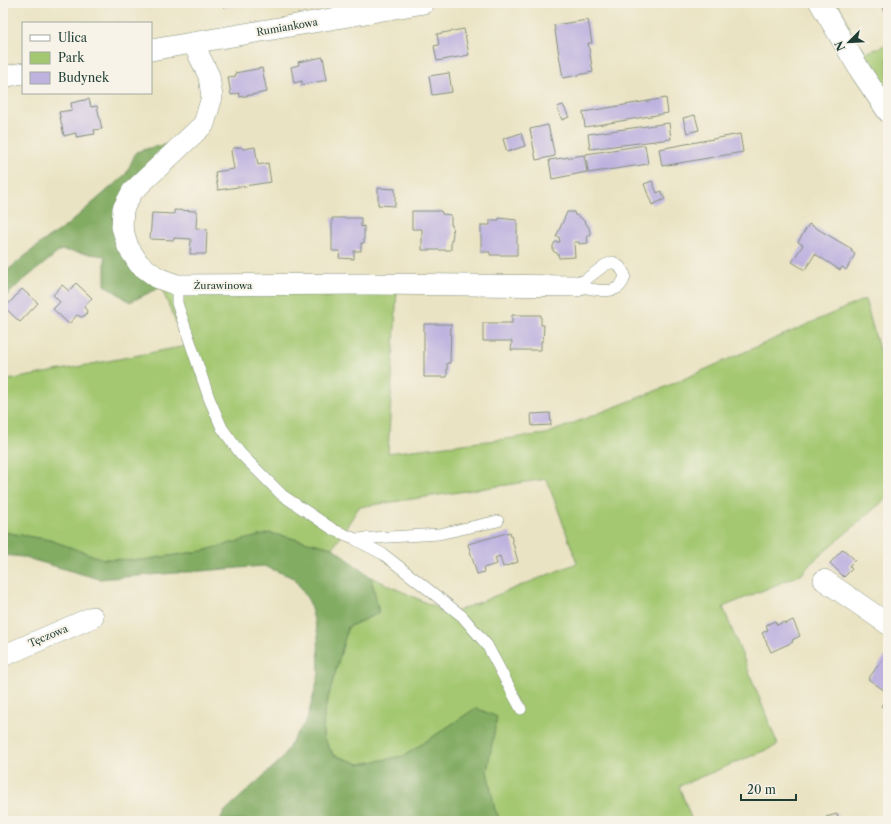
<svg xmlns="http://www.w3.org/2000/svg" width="891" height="824" viewBox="0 0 891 824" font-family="'Libre Caslon Text',serif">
<rect width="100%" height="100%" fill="#f7f3e8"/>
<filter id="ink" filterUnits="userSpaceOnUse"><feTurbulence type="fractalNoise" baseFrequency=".025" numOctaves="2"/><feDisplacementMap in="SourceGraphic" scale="8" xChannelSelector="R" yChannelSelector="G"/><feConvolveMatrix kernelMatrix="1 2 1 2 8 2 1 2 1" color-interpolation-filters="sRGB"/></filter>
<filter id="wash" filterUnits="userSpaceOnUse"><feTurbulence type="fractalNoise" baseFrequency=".012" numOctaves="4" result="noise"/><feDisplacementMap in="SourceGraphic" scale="16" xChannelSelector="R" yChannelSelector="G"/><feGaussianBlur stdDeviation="0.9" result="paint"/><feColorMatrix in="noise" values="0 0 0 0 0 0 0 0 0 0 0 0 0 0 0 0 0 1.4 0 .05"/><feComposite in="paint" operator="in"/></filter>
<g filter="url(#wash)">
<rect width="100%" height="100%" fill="#eae3c3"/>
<g fill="#a4c871" stroke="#628252">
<polygon points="826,3 837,3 850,27 843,27"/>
<polygon points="888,44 888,105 858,51 862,46 866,53"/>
<polygon points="161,287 397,290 388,453 546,434 663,388 865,299 888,382 888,497 811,563 802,574 723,607 778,745 679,786 692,821 501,821 495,810 487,771 497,717 476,708 404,756 360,764 334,755 323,737 324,713 348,627 379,613 371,577 450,614 577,563 556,504 546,479 359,507 333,548 270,533 202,551 142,560 103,559 50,540 3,532 3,381 186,346"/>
</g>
<g fill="#83ac63" stroke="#51744c">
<polygon points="177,144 116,228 161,287 130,302 105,285 105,256 61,250 20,283 3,299 3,274 42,242 65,227 126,174 136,152 156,146"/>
<polygon points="3,532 50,540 103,559 142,560 202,551 270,533 333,548 371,577 379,613 348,627 324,713 323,737 333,755 360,764 404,756 476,708 497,717 487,771 495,810 501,821 219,821 225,811 282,759 294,738 307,720 319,674 318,635 309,601 294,578 264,566 99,579 23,557 3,555"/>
</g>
<g id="blocks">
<g fill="#beb2df">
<polygon points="223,3 242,3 242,4 223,7"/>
<polygon points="888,3 888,20 882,5"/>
<polygon points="588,20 592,43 588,43 593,72 563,78 554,25"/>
<polygon points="464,29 469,55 437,61 434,46 439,45 437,34"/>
<polygon points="323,57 327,80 302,85 302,81 294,83 291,67 299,65 298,62"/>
<polygon points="262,68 267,92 240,97 239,93 231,95 228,77 236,76 235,73"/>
<polygon points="449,73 452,92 432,95 429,76"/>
<polygon points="666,98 668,113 585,127 583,112"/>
<polygon points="89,99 91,107 97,106 102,129 94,130 95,134 76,137 76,133 64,136 59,112 72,110 71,103"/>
<polygon points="563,105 569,117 562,120 557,107"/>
<polygon points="695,115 699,130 687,133 683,118"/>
<polygon points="669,123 671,139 590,149 588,134"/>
<polygon points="548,125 555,156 536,160 530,129"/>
<polygon points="521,133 525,146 507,152 503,139"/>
<polygon points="740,134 743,152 662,166 659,149"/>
<polygon points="645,145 648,164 588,173 586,154"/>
<polygon points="241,147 243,149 255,147 258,165 268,163 271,182 218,190 215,172 234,169 231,151 234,148"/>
<polygon points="584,155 587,172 552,179 549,160"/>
<polygon points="652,181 657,193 661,191 665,199 652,205 644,184"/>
<polygon points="378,188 395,189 395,206 378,205"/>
<polygon points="174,210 197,211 196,228 207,229 206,254 190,254 191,239 174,238 174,240 150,239 152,213 174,214"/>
<polygon points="412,211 441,211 442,214 451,215 451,225 452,225 453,233 452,240 451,240 451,250 422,250 422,229 412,229"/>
<polygon points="567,212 574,212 575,215 580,217 585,222 589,228 591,236 587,236 588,243 579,244 579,242 574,242 575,257 559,258 558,254 553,251 553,246 555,242 560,242 559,237 556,237"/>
<polygon points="332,218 361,218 361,227 364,226 364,243 361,243 361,251 354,251 354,259 339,258 340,251 332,251"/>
<polygon points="499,218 517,220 517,255 490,255 490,252 481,252 481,225 490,225 490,220 499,220"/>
<polygon points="809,224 852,249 851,251 855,254 846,270 842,267 840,270 815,254 805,270 792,262 803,245 798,242"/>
<polygon points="76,283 92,298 84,307 87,311 86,315 81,317 77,315 69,324 53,309 60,302 53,295 62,285 69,291"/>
<polygon points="22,289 38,303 20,322 5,308"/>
<polygon points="512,315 541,315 541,325 544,325 543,341 541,341 541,350 511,350 512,341 483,341 483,323 512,323"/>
<polygon points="424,324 451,324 450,363 447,363 447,377 424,377"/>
<polygon points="550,413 551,425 532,426 531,414"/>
<polygon points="510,532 518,562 503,567 500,556 495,558 497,564 483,568 484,572 477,574 468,544"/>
<polygon points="843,549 855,560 849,566 852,569 844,577 830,563"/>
<polygon points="793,620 800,636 792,640 793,642 771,652 762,633 768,630 766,625 775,621 777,625 784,622 785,624"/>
<polygon points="886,655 888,656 888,693 868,679"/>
<polygon points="888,696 888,711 881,706"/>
<polygon points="837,814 839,821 827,821 826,817"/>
</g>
</g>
</g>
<g filter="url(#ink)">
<use href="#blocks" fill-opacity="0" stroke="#84907c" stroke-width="1"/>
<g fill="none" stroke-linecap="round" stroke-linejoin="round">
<g stroke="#84907c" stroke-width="12">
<g id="lane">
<path d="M613 262 620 267 625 275C621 299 594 289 577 286L605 265Z"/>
<polyline points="177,285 177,303 209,398 222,428 240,453 282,495 334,530 356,539 439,534 498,521"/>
<polyline points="356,540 383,554 462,616 487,645 521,709"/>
</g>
</g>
<g stroke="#84907c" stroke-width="22">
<g id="street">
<polyline points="820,3 861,72 888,112"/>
<polyline points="193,43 209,76 212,97 204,124 132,192 123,209 122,227 128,247 139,264 158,278 177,285 373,284 577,286"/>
<polyline points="151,50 424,3"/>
<polyline points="3,77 23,73"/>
<polyline points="824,580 888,624"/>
<polyline points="3,656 93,617"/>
</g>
</g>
<use href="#lane" stroke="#fff" stroke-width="11"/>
<use href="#street" stroke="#fff" stroke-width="21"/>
</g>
</g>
<g text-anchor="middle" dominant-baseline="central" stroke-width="4" stroke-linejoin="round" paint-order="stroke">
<g font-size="10" fill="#1f3d34" stroke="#f7f3e8">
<text transform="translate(287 27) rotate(-10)">Rumiankowa</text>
<text x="223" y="285">Żurawinowa</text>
<text transform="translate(48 636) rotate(-23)">Tęczowa</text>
</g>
</g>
<rect width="891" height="824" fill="none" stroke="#f7f3e8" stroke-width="16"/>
<rect x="22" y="22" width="130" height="72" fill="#f7f3e8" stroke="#a1aaa0"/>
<rect x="30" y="35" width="20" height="6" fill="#ffffff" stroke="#a1aaa0"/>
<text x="58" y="42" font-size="12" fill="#1f3d34">Ulica</text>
<rect x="30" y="52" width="20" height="12" fill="#a4c871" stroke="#a1aaa0"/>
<text x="58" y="62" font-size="12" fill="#1f3d34">Park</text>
<rect x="30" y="72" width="20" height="12" fill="#beb2df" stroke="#a1aaa0"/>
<text x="58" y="82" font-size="12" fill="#1f3d34">Budynek</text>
<g transform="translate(849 42) rotate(246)" stroke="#f7f3e8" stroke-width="3" paint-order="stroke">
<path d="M0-3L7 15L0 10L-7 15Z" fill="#1f3d34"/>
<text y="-6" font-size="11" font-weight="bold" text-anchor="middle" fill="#1f3d34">N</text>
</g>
<path d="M741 794v6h55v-6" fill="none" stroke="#1f3d34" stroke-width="2"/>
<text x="747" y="794" font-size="12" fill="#1f3d34" stroke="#f7f3e8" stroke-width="3" paint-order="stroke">20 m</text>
</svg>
